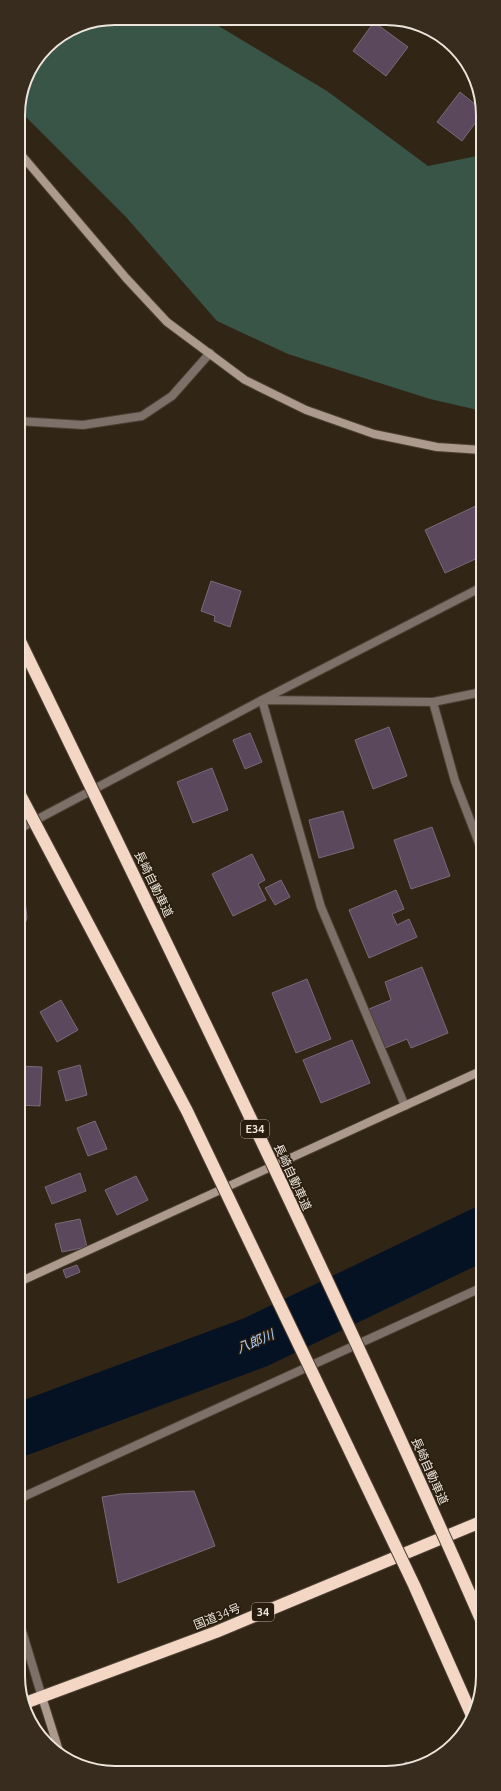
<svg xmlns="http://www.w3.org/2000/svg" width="501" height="1791" viewBox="0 0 501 1791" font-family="Ubuntu,'Noto Sans JP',sans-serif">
<rect width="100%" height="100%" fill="#312516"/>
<polygon fill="#385548" points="115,18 207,19 327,91 428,166 482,155 482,411 430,399 288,354 217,321 126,217 18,109 28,72 47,46 78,25"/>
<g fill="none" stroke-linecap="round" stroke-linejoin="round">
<polyline stroke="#041223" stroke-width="53" points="19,1430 256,1342 483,1233"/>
</g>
<g fill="#5c485c" stroke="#796979">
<polygon points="374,22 408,47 386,76 353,51"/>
<polygon points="460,92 482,110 482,114 462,141 437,122"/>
<polygon points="482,503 482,556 445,573 425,530"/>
<polygon points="211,581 241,591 230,627 214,621 215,616 201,611"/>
<polygon points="389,727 407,776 373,789 355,740"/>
<polygon points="250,733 262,762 245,769 233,740"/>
<polygon points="212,768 228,810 193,823 177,782"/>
<polygon points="343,811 354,848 319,858 309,820"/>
<polygon points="432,827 450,876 411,889 394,840"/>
<polygon points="252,854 265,880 258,884 266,900 233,916 212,874"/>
<polygon points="281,880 290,897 275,905 265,888"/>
<polygon points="396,890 404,909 392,914 397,925 409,919 417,937 369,958 349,910"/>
<polygon points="19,897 25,900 27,918 21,936 19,935"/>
<polygon points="422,967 448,1033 411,1048 407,1039 385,1048 369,1009 391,1000 385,982"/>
<polygon points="307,979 331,1039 296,1053 272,993"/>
<polygon points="61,1000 78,1030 57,1042 40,1012"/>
<polygon points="352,1040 370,1083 321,1103 303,1060"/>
<polygon points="80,1065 87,1095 66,1101 58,1071"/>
<polygon points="19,1066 42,1067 40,1106 19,1105"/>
<polygon points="95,1121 107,1149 88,1156 77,1128"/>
<polygon points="80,1173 86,1191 52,1204 45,1187"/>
<polygon points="136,1176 148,1200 117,1215 105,1190"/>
<polygon points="80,1219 87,1247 62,1252 55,1224"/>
<polygon points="77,1265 80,1272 66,1278 63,1270"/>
<polygon points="194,1491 215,1546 118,1583 102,1497 121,1494"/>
<polygon points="405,1762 420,1764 420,1765 404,1770"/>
</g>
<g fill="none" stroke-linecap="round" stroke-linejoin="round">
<g stroke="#4b4032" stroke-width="10">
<g id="street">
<polyline points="18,421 83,425 142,416 172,396 210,353"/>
<polyline points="433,702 455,781 482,851"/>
<polyline points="19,829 262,700 482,587"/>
<polyline points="405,1106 321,907 262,700 433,702 482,692"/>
<polyline points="19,1502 25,1496 483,1287"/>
<polyline points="19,1621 42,1697"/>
</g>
</g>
<g stroke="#4b4032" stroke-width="10">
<g id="secondary">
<polyline points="18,151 126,278 167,322 245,380 306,410 374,434 437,447 482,450"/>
<polyline points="19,1282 483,1070"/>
<polyline points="42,1697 60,1754"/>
</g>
</g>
<g stroke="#4b4032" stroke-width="14">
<polyline id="highway" points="25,1703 216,1632 483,1521"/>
</g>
<use href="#street" stroke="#7c7069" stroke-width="8"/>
<use href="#secondary" stroke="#ad9a8e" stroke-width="8"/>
<use href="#highway" stroke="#f4d6c5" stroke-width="12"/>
<g stroke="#4b4032" stroke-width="14" stroke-linecap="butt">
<g id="highway-bridge">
<path d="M18 637C177 964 337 1291 483 1624"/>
<polyline points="18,791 187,1111 414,1585 473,1718"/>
</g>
</g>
<use href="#highway-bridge" stroke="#f4d6c5" stroke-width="12"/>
</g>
<g text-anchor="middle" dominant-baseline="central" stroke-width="3" stroke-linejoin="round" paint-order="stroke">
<g fill="#271c0d" stroke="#b2a89d" stroke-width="1">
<rect x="241" y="1120" width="28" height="18" rx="3"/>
<rect x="252" y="1603" width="22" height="18" rx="3"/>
</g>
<g font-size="11" font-weight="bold" fill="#ede4db">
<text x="255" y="1129">E34</text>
<text x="263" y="1612">34</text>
</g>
<g font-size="12" fill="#ede4db" stroke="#271c0d">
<text transform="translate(154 884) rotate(64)">長崎自動車道</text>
<text transform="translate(293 1177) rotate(65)">長崎自動車道</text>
<text transform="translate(430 1471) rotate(66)">長崎自動車道</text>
<text transform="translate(217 1616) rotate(-22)">国道34号</text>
</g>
<g font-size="13" font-style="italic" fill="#add0fb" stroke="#271c0d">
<text transform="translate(255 1341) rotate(-23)">八郎川</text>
</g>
</g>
<path d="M0 0H501V1791H0ZM115 25H386A90 90 0 0 1 476 115V1676A90 90 0 0 1 386 1766H115A90 90 0 0 1 25 1676V115A90 90 0 0 1 115 25Z" fill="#372c1d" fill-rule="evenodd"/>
<path fill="none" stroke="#ede4db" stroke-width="2" d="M115 25H386A90 90 0 0 1 476 115V1676A90 90 0 0 1 386 1766H115A90 90 0 0 1 25 1676V115A90 90 0 0 1 115 25Z"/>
</svg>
